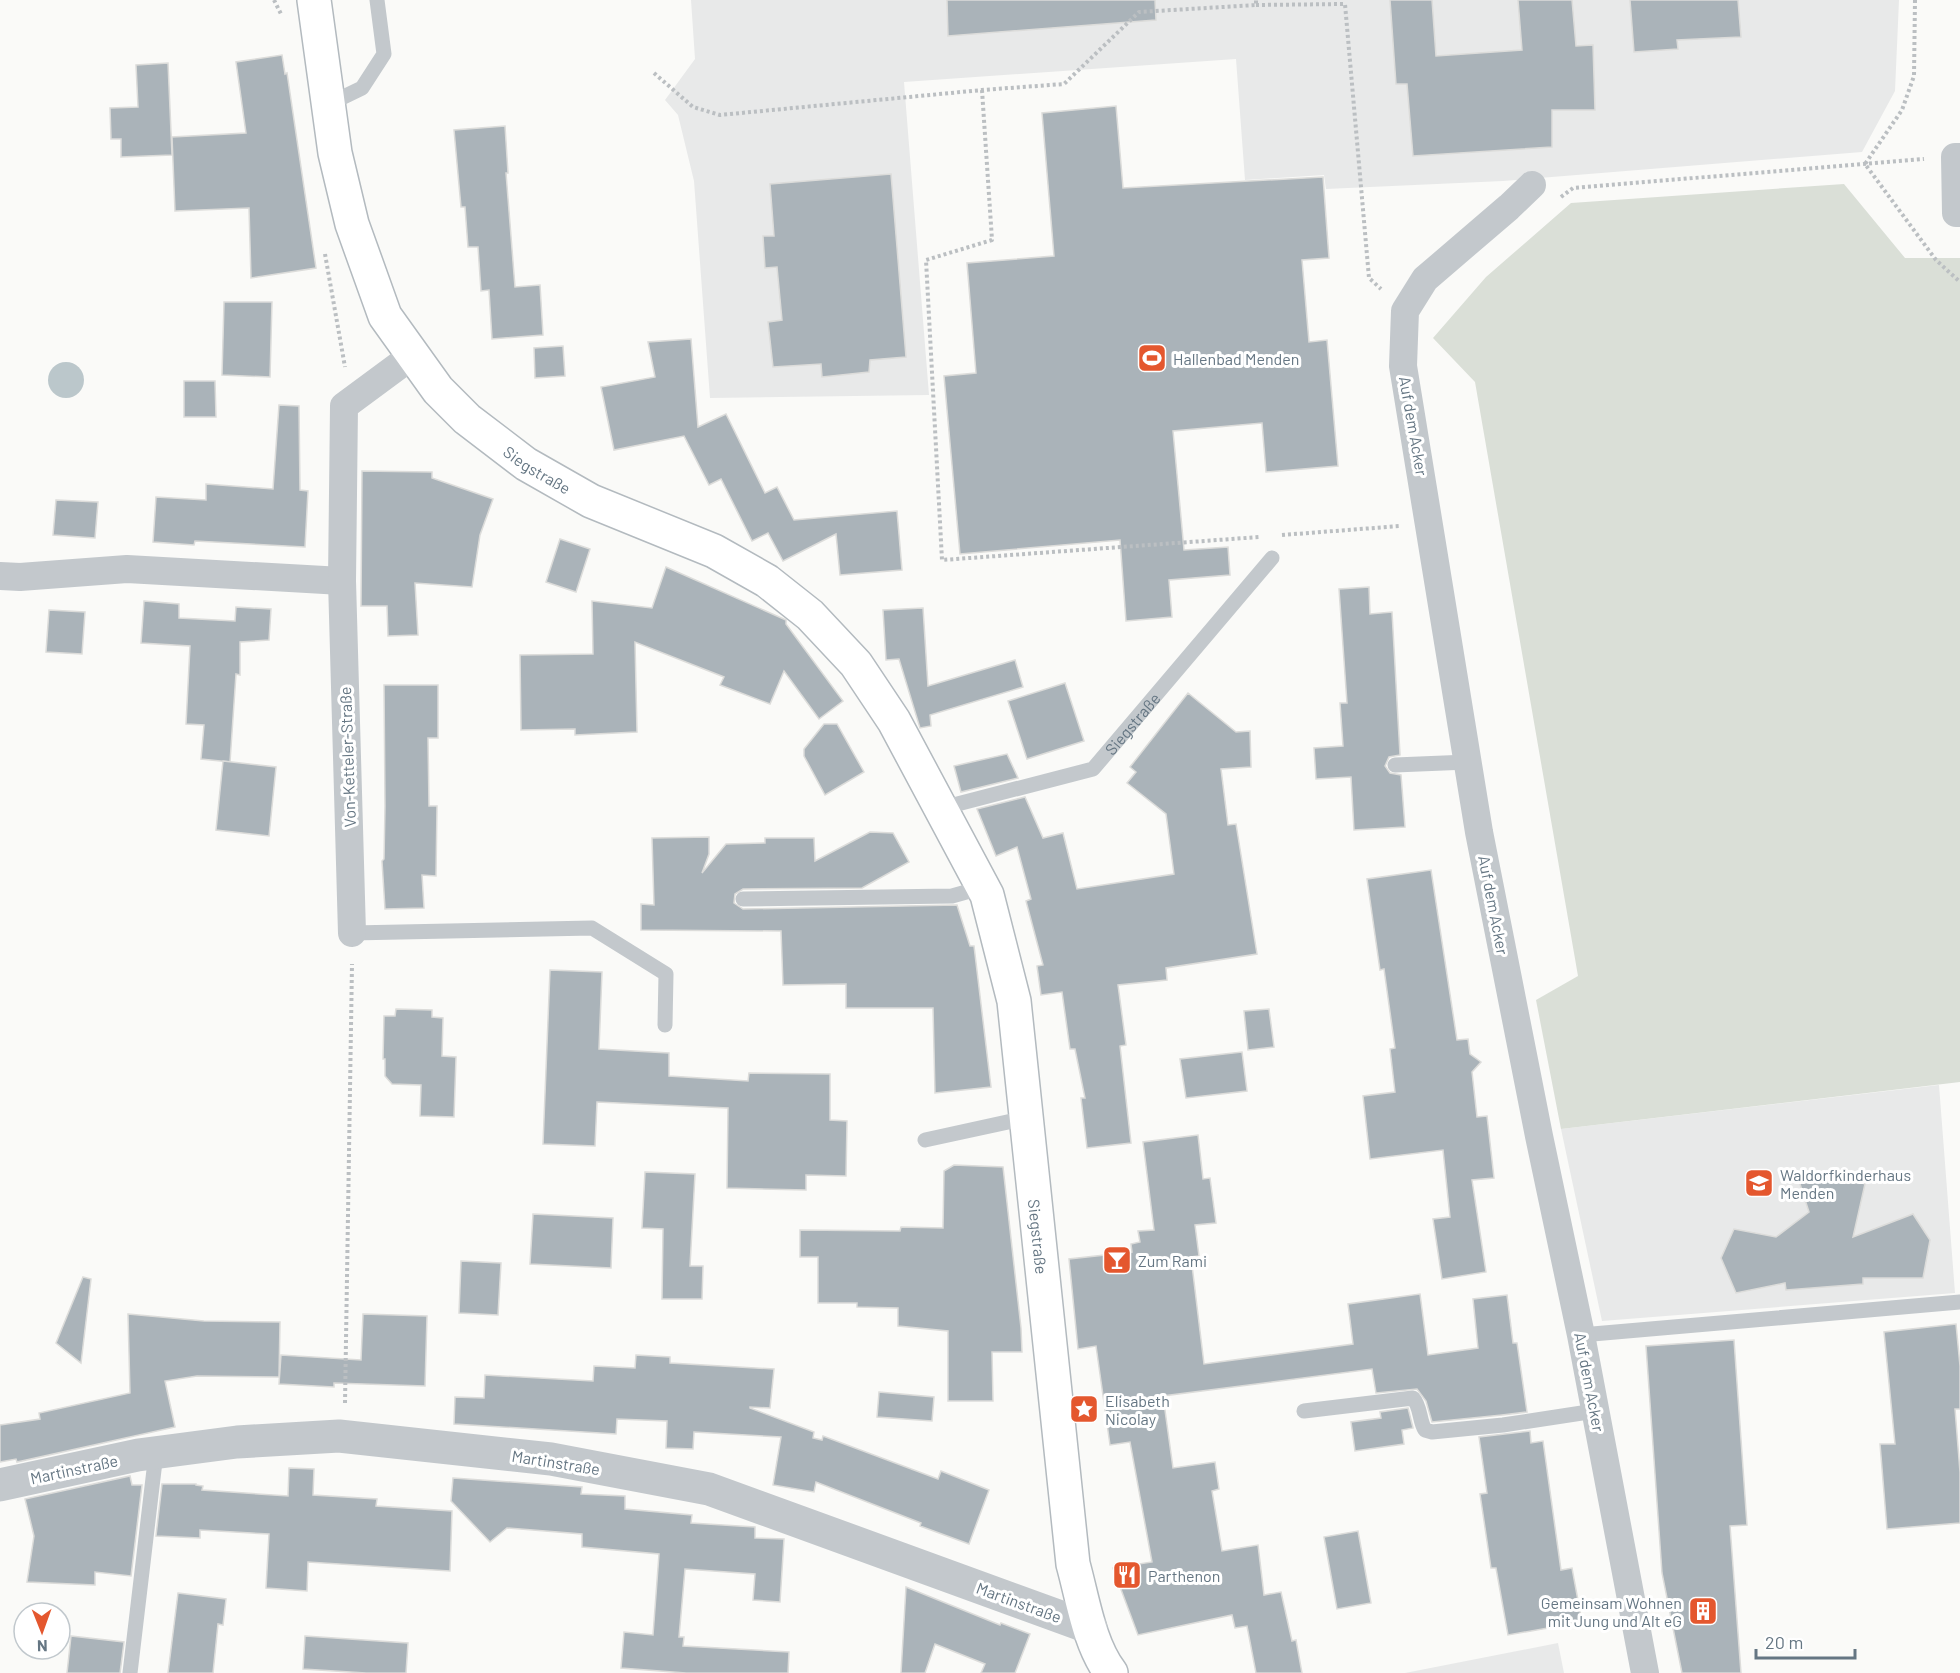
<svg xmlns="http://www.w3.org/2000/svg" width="1960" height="1673" viewBox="0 0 1960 1673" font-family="Barlow,sans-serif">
<rect width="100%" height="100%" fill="#fafaf8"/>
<g fill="#e8e9e9">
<polygon points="691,0 1899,0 1895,91 1862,152 1503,181 1326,189 1324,175 1245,180 1236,59 904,82 929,395 710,398 694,181 678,115 665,100 695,59"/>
<polygon points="1939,1085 1955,1293 1602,1321 1561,1129"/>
<polygon points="1558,1643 1564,1673 1405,1673"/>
</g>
<polygon fill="#dadfd7" points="1844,184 1905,258 1960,258 1960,1082 1561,1129 1536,1000 1578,976 1475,382 1433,338 1486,277 1571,203"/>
<circle fill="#bbc7cb" cx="66" cy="380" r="18"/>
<g fill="#aab3b9" stroke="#dcdcda" stroke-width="1.5">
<polygon points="947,0 1155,0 1156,20 948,36"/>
<polygon points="1390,0 1432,0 1436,56 1522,50 1518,0 1572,0 1576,46 1593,45 1595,110 1552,110 1552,147 1413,156 1407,84 1396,84"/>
<polygon points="1630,0 1738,0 1741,37 1677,40 1678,49 1634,52"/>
<polygon points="282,55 285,74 287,73 316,268 251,278 249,208 175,211 172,137 246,133 236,62"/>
<polygon points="168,63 172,155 121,157 121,139 111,139 110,108 138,107 136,65"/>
<polygon points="1116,106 1123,188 1323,177 1329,258 1302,260 1309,342 1327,340 1338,466 1266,472 1262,423 1173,431 1184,550 1228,547 1230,575 1169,580 1172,617 1126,621 1120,540 960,554 944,376 976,373 967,263 1054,256 1042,113"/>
<polygon points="505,126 508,173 506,173 515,287 540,285 543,335 492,339 489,290 481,291 478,247 468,247 465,207 461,207 454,130"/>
<polygon points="891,174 906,357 870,360 869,372 822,377 821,364 773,367 768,322 782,320 777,267 765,268 763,236 774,236 770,184"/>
<polygon points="224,302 272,302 270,377 222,375"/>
<polygon points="691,339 698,427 726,414 765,493 777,487 794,520 897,511 902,570 840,575 836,534 783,561 768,533 752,541 721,479 709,485 684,436 614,450 601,387 655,377 648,342"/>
<polygon points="563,346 565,376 535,378 534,348"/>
<polygon points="184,381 215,381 216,417 184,417"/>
<polygon points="279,405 299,406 300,490 308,491 305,547 195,541 194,545 153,542 156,497 206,500 206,484 273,489"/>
<polygon points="362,471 432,472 432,478 493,499 480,535 472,587 415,583 418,635 388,636 387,606 361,606"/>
<polygon points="56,500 98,502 95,538 53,535"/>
<polygon points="560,539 590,549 576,592 546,582"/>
<polygon points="666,567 786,620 786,624 843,701 819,719 784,671 770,704 720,685 724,677 635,642 637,732 575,735 575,729 521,730 520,655 593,654 592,601 652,608"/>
<polygon points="1369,587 1370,614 1392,612 1400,755 1389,757 1385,766 1390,773 1401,775 1405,827 1354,830 1351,777 1316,779 1314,748 1343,746 1340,703 1347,703 1339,589"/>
<polygon points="144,601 179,604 179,618 235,621 236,607 271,609 269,640 240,642 240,675 236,674 230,762 201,759 204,725 186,724 190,646 141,643"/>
<polygon points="923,608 928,686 1015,660 1023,687 930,715 931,726 920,728 899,659 886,660 883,610"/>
<polygon points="49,610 85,612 82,654 46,652"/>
<polygon points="1065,683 1084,741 1027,759 1008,701"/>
<polygon points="384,685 438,685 438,738 428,738 429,806 437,806 436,876 422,875 424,908 385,909 382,861 384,859 385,806"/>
<polygon points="1188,693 1236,732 1250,731 1251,767 1221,769 1228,825 1236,824 1257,954 1166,968 1167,980 1118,985 1126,1045 1120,1046 1131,1143 1087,1148 1081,1098 1085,1098 1075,1049 1070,1049 1062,992 1041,995 1037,966 1043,965 1026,901 1031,899 1017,847 996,856 977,809 1025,797 1043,838 1063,833 1077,889 1174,874 1166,814 1127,783 1136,772 1130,767"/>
<polygon points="824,724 837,724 864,772 825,795 804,756 804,749"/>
<polygon points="1007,754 1018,778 961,792 954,766"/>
<polygon points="223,761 276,767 269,836 216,830"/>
<polygon points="870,832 893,833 909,862 862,888 743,889 735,894 734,903 743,909 957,905 970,946 974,946 991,1087 935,1093 933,1008 846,1008 846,984 783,985 781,931 641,930 641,904 654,905 652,838 709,837 709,854 702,873 726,844 765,843 765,838 814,838 815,861"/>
<polygon points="1431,870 1457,1040 1468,1039 1470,1054 1481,1062 1472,1072 1477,1117 1487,1116 1494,1178 1472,1180 1486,1272 1442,1279 1433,1219 1450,1217 1443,1150 1370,1159 1363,1096 1395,1092 1390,1049 1395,1048 1384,969 1380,970 1367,879"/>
<polygon points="550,970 602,972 599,1049 669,1053 669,1076 748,1081 749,1073 830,1074 830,1120 847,1121 846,1176 806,1175 806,1190 727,1188 728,1108 597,1102 595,1146 543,1144"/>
<polygon points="396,1009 432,1010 432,1017 443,1018 442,1056 456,1057 454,1117 420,1116 421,1085 392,1084 385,1076 385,1059 383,1059 384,1016 395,1016"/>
<polygon points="1269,1009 1274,1047 1248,1050 1244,1011"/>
<polygon points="1242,1052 1247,1091 1186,1098 1180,1059"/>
<polygon points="1198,1135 1203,1179 1210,1178 1216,1223 1195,1225 1199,1256 1191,1257 1204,1364 1353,1344 1348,1304 1420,1294 1428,1355 1478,1348 1473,1299 1507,1295 1513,1343 1517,1343 1527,1412 1502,1415 1432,1422 1426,1401 1417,1389 1376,1393 1372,1369 1163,1396 1173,1468 1215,1462 1219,1489 1212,1491 1222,1551 1258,1545 1264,1595 1281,1592 1292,1641 1296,1640 1302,1673 1256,1673 1247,1626 1235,1628 1232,1615 1138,1635 1113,1568 1152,1562 1130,1442 1110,1445 1096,1346 1078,1349 1069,1259 1132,1252 1131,1244 1140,1242 1138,1231 1154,1230 1143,1142"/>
<polygon points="954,1165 1003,1167 1021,1328 1022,1352 992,1352 993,1401 948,1401 948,1331 898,1326 898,1308 857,1307 857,1303 818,1303 818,1257 800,1257 800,1230 900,1231 901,1227 943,1228 944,1171"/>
<polygon points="1829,1171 1865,1184 1853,1237 1913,1214 1930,1240 1923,1278 1863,1278 1863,1284 1786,1290 1785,1283 1736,1293 1721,1258 1734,1229 1776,1237 1809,1212 1799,1181"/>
<polygon points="645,1172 695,1174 690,1266 703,1266 702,1299 662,1299 663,1229 642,1228"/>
<polygon points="533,1214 613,1218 611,1268 530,1264"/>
<polygon points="461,1261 501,1263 498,1315 459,1313"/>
<polygon points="83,1277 91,1279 81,1363 56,1343"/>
<polygon points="128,1314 204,1321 280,1322 279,1377 197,1376 165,1381 175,1427 17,1462 16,1459 0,1462 0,1425 40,1419 39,1413 130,1393"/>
<polygon points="363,1314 427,1316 425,1386 334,1383 334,1387 279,1384 281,1355 361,1360"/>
<polygon points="1956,1324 1960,1366 1960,1409 1955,1409 1960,1472 1960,1523 1887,1529 1880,1444 1895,1444 1884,1332"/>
<polygon points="1734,1340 1747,1525 1730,1526 1741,1673 1682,1673 1662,1573 1646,1346"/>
<polygon points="636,1355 670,1357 670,1363 774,1369 770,1408 750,1407 750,1408 814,1432 813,1438 822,1440 823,1436 938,1479 941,1471 989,1490 969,1544 920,1526 921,1523 816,1482 814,1492 773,1485 781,1437 694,1432 693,1449 666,1448 667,1421 617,1419 616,1434 454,1424 455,1397 484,1398 485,1375 593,1381 594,1366 635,1368"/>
<polygon points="879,1392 934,1397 932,1421 877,1417"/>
<polygon points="1408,1408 1413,1428 1402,1430 1404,1444 1355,1451 1351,1422 1381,1418 1380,1412"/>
<polygon points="1530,1431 1531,1443 1543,1441 1561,1570 1572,1568 1582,1622 1508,1635 1496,1568 1491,1568 1480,1494 1487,1493 1479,1437"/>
<polygon points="289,1468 314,1469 313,1495 377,1499 376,1506 452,1511 450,1571 308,1562 307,1591 266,1588 269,1534 200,1530 200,1538 156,1536 162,1484 196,1484 196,1485 203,1486 202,1490 288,1496"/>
<polygon points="130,1476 132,1485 142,1485 131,1576 95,1572 95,1585 27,1582 34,1536 25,1499"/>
<polygon points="453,1478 582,1487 581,1494 625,1496 625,1509 692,1515 691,1523 755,1527 755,1538 784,1539 780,1602 753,1600 755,1574 685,1569 679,1637 684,1637 683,1646 789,1652 788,1673 686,1673 621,1668 624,1632 653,1635 659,1554 582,1547 582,1534 507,1528 490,1542 451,1501"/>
<polygon points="1358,1531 1371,1603 1337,1609 1324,1537"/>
<polygon points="906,1587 1000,1625 1001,1623 1030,1634 1015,1673 981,1673 985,1664 935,1644 925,1673 901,1673"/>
<polygon points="178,1593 226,1599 223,1625 218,1624 213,1673 168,1673"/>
<polygon points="71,1636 124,1642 120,1673 67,1673"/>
<polygon points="305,1636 408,1643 406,1673 366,1673 303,1669"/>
</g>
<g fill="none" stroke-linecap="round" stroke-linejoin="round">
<g stroke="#b3babf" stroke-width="36">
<g id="secondary">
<path id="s2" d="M314 0 335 153 352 224 385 316 438 390 467 419 526 464 591 501 714 551 767 581 810 615 856 664 894 721 987 895 1014 1001 1073 1564C1083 1600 1089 1644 1111 1673"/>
</g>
</g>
<g stroke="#bbbfc2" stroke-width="4" stroke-dasharray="3 3" stroke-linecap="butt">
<polyline points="274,0 281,14"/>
<polyline points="1915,0 1914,76 1902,110 1865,164 1936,260 1960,282"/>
<polyline points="1256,5 1345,4 1369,278 1381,289"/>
<polyline points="654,73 693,107 720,115 982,90 1064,84 1139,12 1256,5 1256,0"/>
<polyline points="982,90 992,240 926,260 942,560 1259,537"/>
<polyline points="1561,197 1573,188 1924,159"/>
<polyline points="325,254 345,367"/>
<polyline points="1282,535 1400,526"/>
<polyline points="345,1403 352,964"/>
</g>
<g stroke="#c3c8cc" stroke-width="15">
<polyline points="329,104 362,88 384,54 377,0"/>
<polyline points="1395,765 1468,762"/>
<path id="s1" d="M942 808 1093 769 1272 558"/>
<polyline points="743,899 952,896 984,887"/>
<polyline points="352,933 592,928 666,974 665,1025"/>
<polyline points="925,1140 1026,1118"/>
<polyline points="1581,1335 1960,1302"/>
<path d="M1304 1411 1413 1398C1421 1407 1419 1420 1425 1430L1432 1432 1503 1425 1595 1411"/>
<polyline points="130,1673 156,1453"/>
</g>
<g stroke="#c3c8cc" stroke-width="28">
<polyline points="1960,157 1955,157 1956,213 1960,213"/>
<polyline points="1532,185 1509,207 1425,279 1405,311 1403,366 1479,832 1539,1136 1581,1335 1645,1673"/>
<polyline points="0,576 20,577 127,569 342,581"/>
<polyline points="352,933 342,581 344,406 413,355"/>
</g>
<polyline stroke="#c3c8cc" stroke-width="33" points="0,1485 138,1455 237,1442 339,1436 551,1459 709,1489 1091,1628"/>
<use href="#secondary" stroke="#fff" stroke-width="33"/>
</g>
<defs>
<g id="stadium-square" transform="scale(1.5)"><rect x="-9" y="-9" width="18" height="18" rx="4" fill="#e4572e" stroke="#fff"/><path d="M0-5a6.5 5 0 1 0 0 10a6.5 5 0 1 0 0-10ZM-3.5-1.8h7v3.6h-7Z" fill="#fff"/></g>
<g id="school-square" transform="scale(1.5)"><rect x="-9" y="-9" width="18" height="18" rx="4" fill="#e4572e" stroke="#fff"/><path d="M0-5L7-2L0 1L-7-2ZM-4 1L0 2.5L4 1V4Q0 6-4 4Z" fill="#fff"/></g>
<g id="bar-square" transform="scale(1.5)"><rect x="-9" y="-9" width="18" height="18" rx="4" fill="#e4572e" stroke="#fff"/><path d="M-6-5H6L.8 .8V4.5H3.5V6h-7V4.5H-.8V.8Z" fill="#fff"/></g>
<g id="sight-square" transform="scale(1.5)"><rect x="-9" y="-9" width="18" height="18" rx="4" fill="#e4572e" stroke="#fff"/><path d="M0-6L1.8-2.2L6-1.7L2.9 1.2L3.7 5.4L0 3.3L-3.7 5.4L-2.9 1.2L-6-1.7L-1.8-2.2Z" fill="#fff"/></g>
<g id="restaurant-square" transform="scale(1.5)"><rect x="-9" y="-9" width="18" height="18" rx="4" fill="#e4572e" stroke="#fff"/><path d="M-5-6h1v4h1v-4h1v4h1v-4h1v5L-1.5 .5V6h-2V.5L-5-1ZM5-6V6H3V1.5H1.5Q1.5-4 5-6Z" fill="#fff"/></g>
<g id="building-square" transform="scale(1.5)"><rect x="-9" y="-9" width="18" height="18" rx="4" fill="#e4572e" stroke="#fff"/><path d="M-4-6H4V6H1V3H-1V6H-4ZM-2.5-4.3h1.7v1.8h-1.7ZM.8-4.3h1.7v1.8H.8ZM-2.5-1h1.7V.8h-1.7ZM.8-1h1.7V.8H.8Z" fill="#fff"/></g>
</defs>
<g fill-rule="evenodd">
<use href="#stadium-square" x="1152" y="358"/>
<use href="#school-square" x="1759" y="1183"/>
<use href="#bar-square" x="1117" y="1260"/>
<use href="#sight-square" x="1084" y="1409"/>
<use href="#restaurant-square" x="1127" y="1575"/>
<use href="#building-square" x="1703" y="1611"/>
</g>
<g text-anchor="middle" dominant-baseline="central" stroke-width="6" stroke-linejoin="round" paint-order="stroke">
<g font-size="16" fill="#657683" stroke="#fff" text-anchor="start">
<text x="1173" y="358">Hallenbad Menden</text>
<text x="1780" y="1174">Waldorfkinderhaus<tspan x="1780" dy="18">Menden</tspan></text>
<text x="1138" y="1260">Zum Rami</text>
<text x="1105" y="1400">Elisabeth<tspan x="1105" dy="18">Nicolay</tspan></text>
<text x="1148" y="1575">Parthenon</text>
<text x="1682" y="1602" text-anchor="end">Gemeinsam Wohnen<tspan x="1682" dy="18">mit Jung und Alt eG</tspan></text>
</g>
<g font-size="16" fill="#657683" stroke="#fff">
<text transform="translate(1414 426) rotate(80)">Auf dem Acker</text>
<text stroke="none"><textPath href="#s2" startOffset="544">Siegstraße</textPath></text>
<text stroke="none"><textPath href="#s1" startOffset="216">Siegstraße</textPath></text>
<text transform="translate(347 757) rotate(-92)">Von-Ketteler-Straße</text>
<text transform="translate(1494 905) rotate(79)">Auf dem Acker</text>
<text stroke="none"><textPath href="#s2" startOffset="1534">Siegstraße</textPath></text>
<text transform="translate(1590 1382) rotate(79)">Auf dem Acker</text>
<text transform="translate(556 1462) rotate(9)">Martinstraße</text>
<text transform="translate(74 1469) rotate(-12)">Martinstraße</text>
<text transform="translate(1019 1602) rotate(20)">Martinstraße</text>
</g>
</g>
<g transform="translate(42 1631) rotate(179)"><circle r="28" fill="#ffffff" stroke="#c1c8cd" stroke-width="1.5"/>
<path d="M0-4.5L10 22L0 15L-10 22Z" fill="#e4572e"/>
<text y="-9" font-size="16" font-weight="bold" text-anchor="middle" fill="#657683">N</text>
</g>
<path d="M1756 1649v9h99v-9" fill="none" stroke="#657683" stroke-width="3"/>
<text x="1765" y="1649" font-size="18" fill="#657683" stroke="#ffffff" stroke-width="4.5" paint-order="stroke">20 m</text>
</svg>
